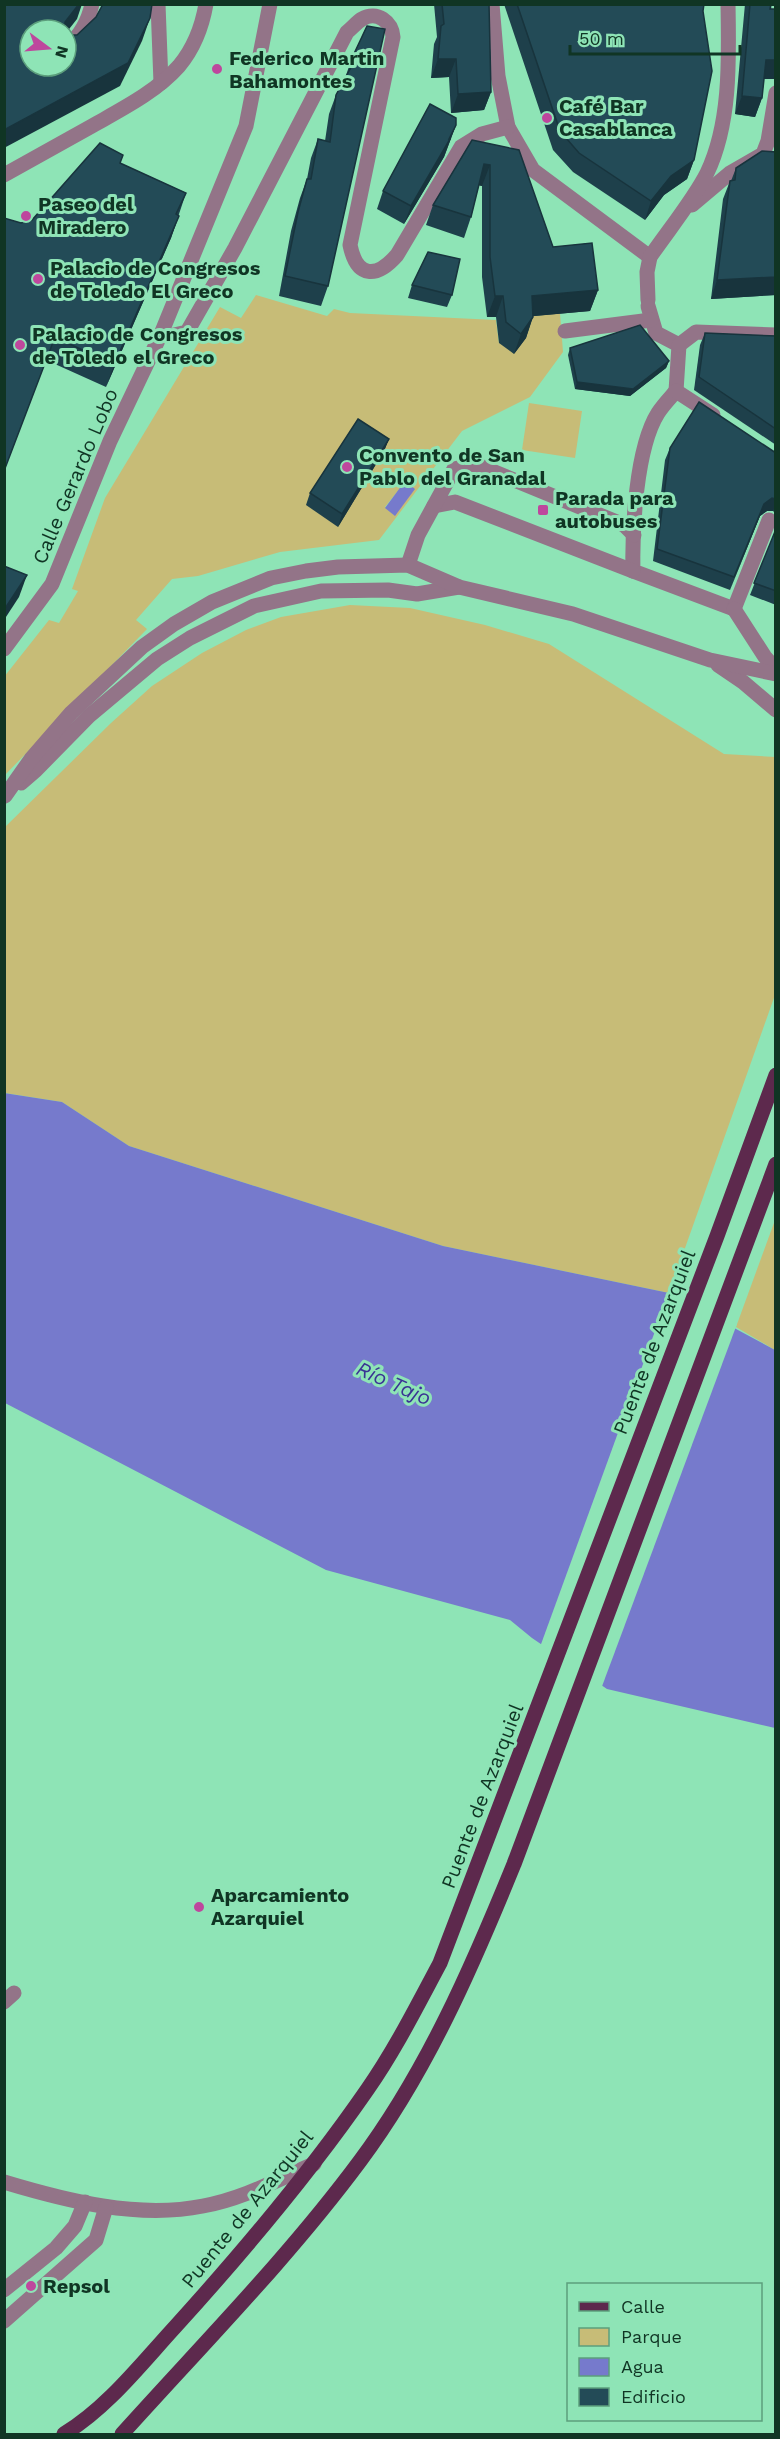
<svg xmlns="http://www.w3.org/2000/svg" width="780" height="2439" viewBox="0 0 780 2439" font-family="'Work Sans',sans-serif">
<rect width="100%" height="100%" fill="#8ee4b6"/>
<g fill="#c7bc77" fill-rule="evenodd">
<path d="M256 295 327 316 334 309 350 313 496 320 499 343 524 317 560 313 563 352 530 397 462 431 379 540 280 552 198 576 172 579 136 620 147 629 5 775 4 677 49 620 59 623 78 591 72 589 105 498 220 307 241 318ZM405 482 395 515H394L385 507Z"/>
<polygon points="529,403 582,411 575,458 522,450"/>
<polygon points="350,605 410,608 485,625 549,644 724,754 775,757 775,995 669,1293 443,1246 129,1146 62,1102 5,1093 4,828 111,723 152,686 202,653 246,630 281,617"/>
<polygon points="775,1220 775,1350 736,1327"/>
</g>
<g fill="#767acc">
<polygon points="405,481 415,489 395,516 385,508"/>
<polygon points="4,1093 62,1102 129,1146 443,1246 669,1293 775,1350 775,1728 607,1689 532,1638 510,1620 326,1570 5,1403"/>
</g>
<polygon fill="#8ee4b6" points="670,1290 737,1324 601,1689 540,1647"/>
<g fill="none" stroke-linecap="round" stroke-linejoin="round">
<g stroke="#937488" stroke-width="15">
<polyline points="158,4 161,83"/>
<polyline points="492,4 498,76 508,127 533,170 650,257"/>
<path d="M66 48C80 36 88 23 92 4"/>
<path d="M4 175C34 158 63 142 92 126 122 109 156 92 179 66 194 48 202 27 206 4"/>
<polyline points="692,205 730,173 763,154 768,141 776,93"/>
<path d="M648 300 647 272 650 257C667 232 694 199 707 173 731 123 729 59 728 4"/>
<polyline points="648,306 656,333 679,345 676,391"/>
<polyline points="565,331 651,320"/>
<path d="M161 334 170 336 187 332 235 248 347 32C352 28 357 22 362 19 377 10 392 22 393 37L350 245C357 279 377 278 397 255L461 147 482 134 508 127"/>
<polyline points="679,345 696,332 776,335"/>
<path d="M676 391C670 398 663 405 658 413 636 448 632 529 633 571L734 609"/>
<polyline points="676,391 713,415"/>
<polyline points="434,506 455,502 633,571"/>
<polyline points="408,565 418,535 454,469 475,464 624,525 634,535"/>
<polyline points="734,609 769,520"/>
<polyline points="734,609 765,657 776,669"/>
<polyline points="4,649 52,584 110,441 161,334 246,126 270,4"/>
<polyline points="718,665 743,682 776,710"/>
<polyline points="21,783 36,770 89,716 157,659 190,638 254,606 321,591 388,590 417,594 459,587"/>
<polyline points="5,796 31,759 71,713 142,647 174,624 212,602 271,578 306,571 338,567 408,565 459,587 573,614 710,660 776,674"/>
<polyline points="4,2002 14,1993"/>
<path d="M4 2182C67 2201 138 2219 203 2206 242 2199 277 2180 314 2164"/>
<polyline points="4,2290 56,2248 75,2226 85,2202"/>
<polyline points="4,2321 96,2240 106,2207"/>
</g>
<g stroke="#5d294d" stroke-width="15">
<path d="M64 2434C107 2408 141 2364 175 2327 243 2252 309 2174 367 2090 395 2050 417 2006 440 1963L717 1236 776 1075"/>
<path d="M122 2434C202 2345 288 2258 360 2161 427 2071 472 1967 514 1864L776 1164"/>
</g>
</g>
<g fill="#1e404b">
<polygon points="434,4 489,4 491,92 484,110 451,113 449,77 431,78 434,44 437,37"/>
<polygon points="504,4 704,4 703,11 694,160 687,179 664,195 645,220 573,172 553,150"/>
<polygon points="745,4 771,4 776,79 764,79 762,98 755,117 735,114"/>
<polygon points="367,26 328,286 321,306 279,296 291,231 300,198 307,179 311,158 318,139 325,141 329,114 336,95 345,78 352,58"/>
<polygon points="456,125 444,157 404,224 377,209 383,191"/>
<polygon points="472,140 553,247 598,290 590,311 533,316 526,338 514,354 499,343 496,317 487,317 482,277 482,186 479,185 471,217 464,238 426,225 433,205"/>
<polygon points="776,152 776,295 711,299 723,199 730,181 731,181 736,168"/>
<polygon points="123,155 120,163 186,193 171,238 106,387 46,360 21,223 32,220"/>
<polygon points="412,285 452,295 447,307 408,298"/>
<polygon points="705,333 776,336 776,445 694,390 700,345"/>
<polygon points="570,348 669,361 666,368 630,396 575,389 568,355"/>
<polygon points="389,439 384,451 338,527 306,505 310,493"/>
<polygon points="670,448 776,453 776,514 773,511 767,511 760,516 730,590 653,561 665,460"/>
<polygon points="776,529 776,605 750,595"/>
</g>
<g fill="#18343d">
<polygon points="79,4 82,4 77,19 66,33 62,30 65,22"/>
<polygon points="150,18 142,41 120,86 4,148 4,130"/>
<polygon points="438,59 456,59 449,77 431,78"/>
<polygon points="766,60 776,60 776,79 759,79"/>
<polygon points="491,92 484,110 451,113 458,94"/>
<polygon points="742,96 762,98 755,117 735,114"/>
<polygon points="456,125 444,157 404,224 411,206"/>
<polygon points="694,160 687,179 664,195 645,220 651,201 671,176"/>
<polygon points="484,164 490,165 482,186 477,185"/>
<polygon points="179,216 171,238 106,387 114,365"/>
<polygon points="776,277 776,295 711,299 717,280"/>
<polygon points="598,290 590,311 524,317 532,296"/>
<polygon points="495,296 503,296 496,317 487,317"/>
<polygon points="533,317 526,338 514,354 521,334"/>
<polygon points="669,361 666,368 630,396 575,389 577,382"/>
<polygon points="389,439 384,451 338,527 342,514"/>
<polygon points="772,498 776,499 776,505 773,511 767,511 760,516 730,590 764,504"/>
<polygon points="27,575 19,597 4,620 4,610"/>
</g>
<g fill="#234b57" stroke="#18343d" stroke-width="1.5" fill-rule="evenodd">
<path d="M4 4H79L65 22V28L71 35H77L96 17 103 4H152L150 18 128 63 4 130ZM30 30H66V66H30Z"/>
<polygon points="442,4 489,4 491,92 458,94 456,59 438,59 441,26 444,24"/>
<polygon points="517,4 704,4 703,11 712,71 694,160 671,176 651,201 579,153 560,131"/>
<polygon points="750,4 771,4 770,9 776,9 776,60 766,60 762,98 742,96"/>
<polygon points="367,26 385,29 328,286 285,276 298,212 307,179 311,179 318,139 330,142 336,95 355,60 352,58"/>
<polygon points="430,104 456,118 456,125 449,139 450,139 411,206 383,191"/>
<polygon points="472,140 519,150 553,247 592,243 598,290 532,296 533,317 521,334 506,322 503,296 495,296 490,257 490,165 484,164 471,217 433,205"/>
<polygon points="100,143 123,155 120,163 186,193 176,214 179,216 114,365 55,337 4,471 4,218 21,223 32,220"/>
<polygon points="762,151 776,152 776,277 717,280 730,181 735,180 736,168"/>
<polygon points="428,252 460,259 452,295 412,285"/>
<polygon points="640,325 669,361 633,389 577,382 570,348"/>
<polygon points="705,333 776,336 776,429 699,377"/>
<polygon points="699,402 776,453 776,499 772,498 764,504 734,577 657,549 670,448"/>
<polygon points="358,419 389,439 342,514 310,493"/>
<polygon points="776,529 776,591 754,583"/>
<polygon points="4,566 27,575 4,610"/>
</g>
<g fill="#be479d" stroke="#8ee4b6" stroke-width="2">
<circle cx="217" cy="69" r="6"/>
<circle cx="547" cy="118" r="6"/>
<circle cx="26" cy="216" r="6"/>
<circle cx="38" cy="279" r="6"/>
<circle cx="20" cy="345" r="6"/>
<circle cx="347" cy="467" r="6"/>
<rect x="537" y="504" width="12" height="12" rx="3"/>
<circle cx="199" cy="1907" r="6"/>
<circle cx="31" cy="2286" r="6"/>
</g>
<g text-anchor="middle" dominant-baseline="central" stroke-width="6" stroke-linejoin="round" paint-order="stroke">
<g font-size="20" font-weight="bold" fill="#103524" stroke="#8ee4b6" text-anchor="start">
<text x="229" y="58">Federico Martin<tspan x="229" dy="23">Bahamontes</tspan></text>
<text x="559" y="106">Café Bar<tspan x="559" dy="23">Casablanca</tspan></text>
<text x="38" y="204">Paseo del<tspan x="38" dy="23">Miradero</tspan></text>
<text x="50" y="268">Palacio de Congresos<tspan x="50" dy="23">de Toledo El Greco</tspan></text>
<text x="32" y="334">Palacio de Congresos<tspan x="32" dy="23">de Toledo el Greco</tspan></text>
<text x="359" y="455">Convento de San<tspan x="359" dy="23">Pablo del Granadal</tspan></text>
<text x="555" y="498">Parada para<tspan x="555" dy="23">autobuses</tspan></text>
<text x="211" y="1895">Aparcamiento<tspan x="211" dy="23">Azarquiel</tspan></text>
<text x="43" y="2286">Repsol</text>
</g>
<g font-size="20" fill="#103524" stroke="#8ee4b6">
<text transform="translate(75 476) rotate(-67)">Calle Gerardo Lobo</text>
<text transform="translate(654 1342) rotate(-69)">Puente de Azarquiel</text>
<text transform="translate(482 1796) rotate(-69)">Puente de Azarquiel</text>
<text transform="translate(247 2209) rotate(-51)">Puente de Azarquiel</text>
</g>
<g font-size="21" font-style="italic" fill="#3a3394" stroke="#8ee4b6">
<text transform="translate(394 1383) rotate(24)">Río Tajo</text>
</g>
</g>
<rect width="780" height="2439" fill="none" stroke="#103524" stroke-width="12"/>
<rect x="567" y="2283" width="195" height="138" fill="#8ee4b6" stroke="#5c9e7c" stroke-width="1.5"/>
<rect x="579" y="2302" width="30" height="9" fill="#5d294d" stroke="#5c9e7c" stroke-width="1.5"/>
<text x="621" y="2313" font-size="18" fill="#103524">Calle</text>
<rect x="579" y="2328" width="30" height="18" fill="#c7bc77" stroke="#5c9e7c" stroke-width="1.5"/>
<text x="621" y="2343" font-size="18" fill="#103524">Parque</text>
<rect x="579" y="2358" width="30" height="18" fill="#767acc" stroke="#5c9e7c" stroke-width="1.5"/>
<text x="621" y="2373" font-size="18" fill="#103524">Agua</text>
<rect x="579" y="2388" width="30" height="18" fill="#234b57" stroke="#5c9e7c" stroke-width="1.5"/>
<text x="621" y="2403" font-size="18" fill="#103524">Edificio</text>
<g transform="translate(48 48) rotate(106)"><circle r="28" fill="#8ee4b6" stroke="#5c9e7c" stroke-width="1.5"/>
<path d="M0-4.5L10 22L0 15L-10 22Z" fill="#be479d"/>
<text y="-9" font-size="16" font-weight="bold" text-anchor="middle" fill="#103524">N</text>
</g>
<path d="M570 45v9h170v-9" fill="none" stroke="#103524" stroke-width="3"/>
<text x="579" y="45" font-size="18" fill="#103524" stroke="#8ee4b6" stroke-width="4.5" paint-order="stroke">50 m</text>
</svg>
